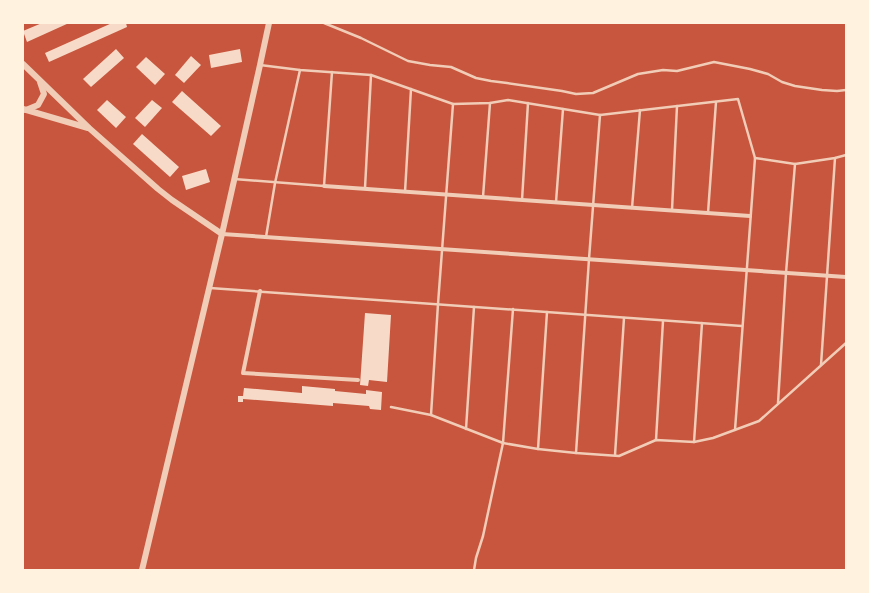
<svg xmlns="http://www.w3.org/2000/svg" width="869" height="593" viewBox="0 0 869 593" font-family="Jost,sans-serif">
<rect width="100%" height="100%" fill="#c8553d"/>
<g fill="#f7dbc8">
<polygon points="42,23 69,23 27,42 23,31"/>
<polygon points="112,23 126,23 127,27 49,62 45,53"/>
<polygon points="116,49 124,58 91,87 83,79"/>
<polygon points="240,49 242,62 211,68 209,55"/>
<polygon points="191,56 201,65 184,83 175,75"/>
<polygon points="146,57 165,74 155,85 136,67"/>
<polygon points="182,91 221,126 211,136 172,102"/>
<polygon points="107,100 126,117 116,128 97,110"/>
<polygon points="152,100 162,108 145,127 135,118"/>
<polygon points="142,134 179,167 170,177 133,144"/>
<polygon points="206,169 210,182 186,190 182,176"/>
<polygon points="365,313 391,315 387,382 369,380 368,386 360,385"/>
<polygon points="302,386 335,389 335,391 366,394 366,390 382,392 381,410 370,409 369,406 333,403 333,406 243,399 243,402 238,402 238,396 243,396 244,388 302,393"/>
</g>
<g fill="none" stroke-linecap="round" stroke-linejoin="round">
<g stroke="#f1ccb7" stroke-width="2.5">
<polyline points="324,23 361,38 408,61 430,65 451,67 476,78 491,81 507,83 562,91 576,94 593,93 638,74 663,70 677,71 714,62 750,69 768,74 782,82 795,86 822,90 837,91 846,90"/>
<polyline points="260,65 300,70 371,75 453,104 490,103 508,100 600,115 738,99 755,158 735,430"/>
<polyline points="755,158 795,164 835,158 846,155"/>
<polyline points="234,179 324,186 332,72"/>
<polyline points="365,188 371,75"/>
<polyline points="405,192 411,89"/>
<polyline points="483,197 490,103"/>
<polyline points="522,200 528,103"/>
<polyline points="556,202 563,109"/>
<polyline points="632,208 640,110"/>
<polyline points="672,210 677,106"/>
<polyline points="708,213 716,102"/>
<polyline points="266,237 275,183 300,70"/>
<polyline points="210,288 742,326"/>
<polyline points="821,365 835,158"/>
<polyline points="778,403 786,273 795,164"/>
<polyline points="391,407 431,415 503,443 538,449 576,453 619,456 656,440 694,442 713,438 759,421 846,343"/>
<polyline points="431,415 438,304 453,104"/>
<polyline points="466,429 474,307"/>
<polyline points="656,440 663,321"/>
<polyline points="694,442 702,323"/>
<polyline points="538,449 547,312"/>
<polyline points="576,453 589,259 600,115"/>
<polyline points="615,455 624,318"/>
<polyline points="474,570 476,558 483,536 503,443 513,309"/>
</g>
<g stroke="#f1ccb7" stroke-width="4">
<polyline points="324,186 750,216"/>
<polyline points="222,234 846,277"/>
<polyline points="260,291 243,373 358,380"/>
</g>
<g stroke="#f1ccb7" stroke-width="6">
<polyline points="23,64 89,128 158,189 172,200 222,234"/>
<polyline points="23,109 88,128"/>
<polyline points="26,110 38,105 44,94 40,82"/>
<polyline points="142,570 222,234 260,65 269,23"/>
</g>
</g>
<rect width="869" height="593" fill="none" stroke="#fff3e0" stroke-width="48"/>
</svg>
